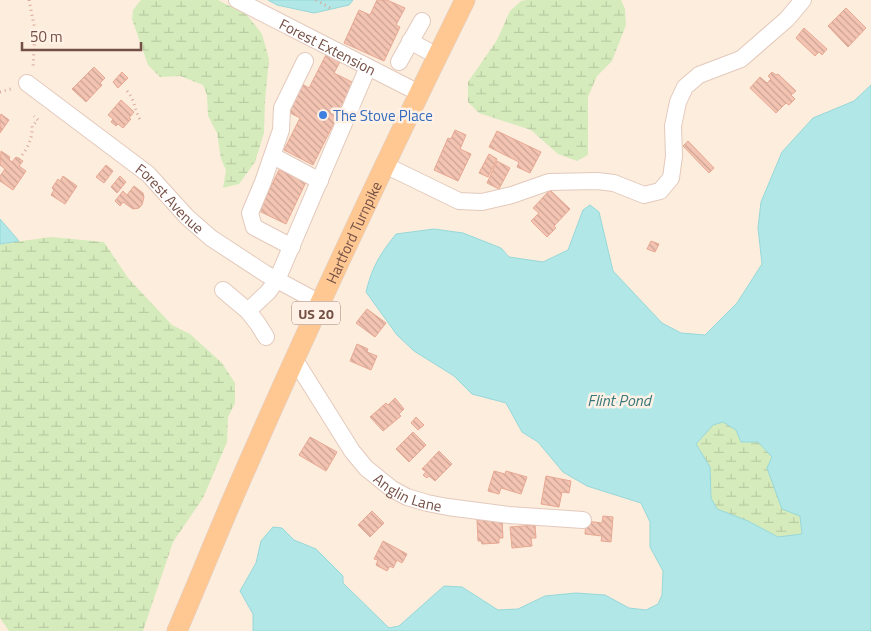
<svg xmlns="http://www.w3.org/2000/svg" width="871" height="631" viewBox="0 0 871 631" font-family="'Titillium Web',sans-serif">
<defs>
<pattern id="wetland-marsh" width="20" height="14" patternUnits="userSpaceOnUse" patternTransform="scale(1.25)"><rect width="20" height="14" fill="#d5ebbc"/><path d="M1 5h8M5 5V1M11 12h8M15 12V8" fill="none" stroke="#bacba3"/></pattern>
<pattern id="building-back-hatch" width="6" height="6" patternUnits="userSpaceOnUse" patternTransform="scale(1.25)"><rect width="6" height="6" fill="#f4c4b3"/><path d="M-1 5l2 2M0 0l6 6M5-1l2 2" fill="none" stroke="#caa293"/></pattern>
</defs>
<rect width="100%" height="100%" fill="#fdeddd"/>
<g fill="url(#wetland-marsh)">
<polygon points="141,0 218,0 247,15 262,34 269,59 265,101 264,133 255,162 239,184 223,188 226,170 221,159 217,133 208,116 207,95 203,85 180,76 160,77 148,65 132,19 133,10"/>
<polygon points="527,0 621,0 625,9 626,25 612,61 597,76 588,97 588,155 577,161 558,154 531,130 479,113 468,102 468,82 497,40 510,11 521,1"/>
<polygon points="51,237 104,242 128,278 172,325 190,334 222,363 235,383 235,403 228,417 227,442 203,498 173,542 143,631 9,631 0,618 0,244"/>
<polygon points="723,422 736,430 741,442 758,442 772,457 800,516 802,534 778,537 748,521 717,509 711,498 710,467 696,444 713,425"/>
</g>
<g fill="#b1e7e7" stroke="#97d8d9" fill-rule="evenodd">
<polygon points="268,0 353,0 349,5 314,13 277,5"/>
<path d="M871 85V631H253V614L240 591 256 563 261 541 273 527 282 528 294 540 316 549 343 576V583L389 628 399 626 444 586 462 587 498 610 518 609 545 596 576 593 605 595 629 608 646 610 658 604 662 595 663 571 650 547V522L641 503 587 486 563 472 538 442 522 432 506 403 472 394 454 376 414 351 397 335 366 292C372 267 380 254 396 234L434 229 463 233 501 248 509 257 543 262 568 250 583 210 590 205 599 212 613 271 662 323 681 333 705 335 737 303 762 264 758 228 761 202 782 152 813 118 854 101ZM723 422 736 430 741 442H758L772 457 767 468 782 509 800 516 802 534 778 537 748 521 717 509 711 498 710 467 696 444 713 425Z"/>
<polygon points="0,219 19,241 0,244"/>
</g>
<g fill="url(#building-back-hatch)" stroke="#e8a893">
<polygon points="377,0 387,0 405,8 396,25 400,27 384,61 344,43 359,10 370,15"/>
<polygon points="846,8 866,28 848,47 828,26"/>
<polygon points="804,28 827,49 822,55 819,52 815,56 796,38"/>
<polygon points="328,51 342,58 334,73 354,83 313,165 284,150 300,118 288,112 302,84 309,88"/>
<polygon points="94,67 105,78 100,83 102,85 86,102 72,89"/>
<polygon points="122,72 128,78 118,88 113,82"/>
<polygon points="772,72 776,75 778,74 796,91 791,95 795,99 789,105 786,103 776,113 750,88 760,77 767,83 771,79 768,76"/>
<polygon points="121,100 134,112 129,118 131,119 123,128 118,124 116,126 111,122 113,119 108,115"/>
<polygon points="1,114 9,120 0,133 0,116"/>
<polygon points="455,130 466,135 460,149 471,154 458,181 434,170 448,138 451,139"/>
<polygon points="497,131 541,152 530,173 517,167 519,162 489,147"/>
<polygon points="688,141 714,168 709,173 683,146"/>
<polygon points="1,151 10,157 9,159 12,162 16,157 23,161 19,166 26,171 13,190 0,181 0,176 5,169 0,165"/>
<polygon points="489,154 497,159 488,177 479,173"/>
<polygon points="497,161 510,168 499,189 487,183"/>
<polygon points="106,165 113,171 104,183 96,177"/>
<polygon points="279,170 306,182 286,224 259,211"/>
<polygon points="63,176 77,186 65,204 51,195 54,190 52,188 58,179 60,181"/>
<polygon points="120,176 126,182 117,193 111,187"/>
<polygon points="134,186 143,193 144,197 142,205 139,208 133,209 123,202 120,206 115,201 123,191 127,195"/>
<polygon points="550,190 570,209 554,226 556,228 547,237 531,221 539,213 533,208"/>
<polygon points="651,241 659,244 655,252 647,249"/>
<polygon points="367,309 386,323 375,337 356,323"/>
<polygon points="357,344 368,349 367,352 377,356 371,370 350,361"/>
<polygon points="395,398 404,409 399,414 401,416 383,431 370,417 386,403 388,405"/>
<polygon points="416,417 424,425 418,430 411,423"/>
<polygon points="413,432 426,445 409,462 396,449"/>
<polygon points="310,437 337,452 326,471 299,455"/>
<polygon points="439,451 452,464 435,481 429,476 427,478 423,475 426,472 422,469"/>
<polygon points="494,471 505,474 506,471 527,477 521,494 501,488 499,494 488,491"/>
<polygon points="546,476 571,481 569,493 562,492 559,507 541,504"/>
<polygon points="372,511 384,523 370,537 358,525"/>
<polygon points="603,516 613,517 611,542 601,541 602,536 585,534 586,521 602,523"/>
<polygon points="502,519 503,538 499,538 499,543 482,544 481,541 478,541 477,520"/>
<polygon points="535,525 536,538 531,538 532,546 512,548 510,527"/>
<polygon points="383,541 407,554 402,563 397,560 393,568 390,566 387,571 376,565 378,560 374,559"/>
</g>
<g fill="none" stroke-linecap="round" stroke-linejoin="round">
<g stroke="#e3c9bc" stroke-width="18">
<g id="minor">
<path id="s1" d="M237 0 419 93"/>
<polyline points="410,41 437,56"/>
<polyline points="399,62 422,21"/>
<path id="s2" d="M27 83 148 174 187 217 211 238 266 274 320 303"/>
<polyline points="273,156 320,181"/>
<polyline points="385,165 459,201 482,202 512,195 549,182 597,181 614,183 644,195 660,191 671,178 674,156 673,126 678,102 685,87 699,75 741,59 787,19 803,0"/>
<polyline points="292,247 254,227 250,213 263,182 281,130 282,108 305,61"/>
<polyline points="223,290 248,311 268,292 277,280 368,67"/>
<polyline points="248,311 258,324 266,337"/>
<path id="s3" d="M295 360 352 451 366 468 392 489 407 497 427 503 448 507 509 515 583 520"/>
</g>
</g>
<g stroke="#dbd1cf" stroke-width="21">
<g id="major">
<path id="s4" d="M177 631C196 587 214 542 233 498 306 330 384 164 465 0"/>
</g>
</g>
<g stroke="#d8a897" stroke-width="3" stroke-dasharray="1 4" stroke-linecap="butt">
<polyline points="29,0 35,30 33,68"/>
<polyline points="316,0 332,9"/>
<path d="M127 91C136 101 134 111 141 121"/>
<polyline points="0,92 14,88"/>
<path d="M19 159C27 149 33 139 32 126L38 120 34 116"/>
</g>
<use href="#minor" stroke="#fff" stroke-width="16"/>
<use href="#major" stroke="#ffc893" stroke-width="20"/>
</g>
<circle fill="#3f7fe0" stroke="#fff1e5" stroke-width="2" cx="323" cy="115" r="5"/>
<g text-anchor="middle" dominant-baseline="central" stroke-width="5" stroke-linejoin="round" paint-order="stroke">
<rect fill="#fff1e5" stroke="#9e8075" stroke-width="1" x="292" y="301.5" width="48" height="23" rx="4"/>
<g font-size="14" font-weight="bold" fill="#744f45">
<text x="316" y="313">US 20</text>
</g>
<g font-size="15" fill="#744f45" stroke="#fff1e5">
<text stroke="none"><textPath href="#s1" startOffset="102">Forest Extension</textPath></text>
<text stroke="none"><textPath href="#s2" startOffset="184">Forest Avenue</textPath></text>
<text stroke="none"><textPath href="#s4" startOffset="436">Hartford Turnpike</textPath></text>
<text stroke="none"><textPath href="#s3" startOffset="179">Anglin Lane</textPath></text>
</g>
<g font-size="15" fill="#366cbe" stroke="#fff1e5" text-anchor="start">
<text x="333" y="115">The Stove Place</text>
</g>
<g font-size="16" font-style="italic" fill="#38787b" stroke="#fff1e5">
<text x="619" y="400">Flint Pond</text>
</g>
</g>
<path d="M22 42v8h119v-8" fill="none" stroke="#744f45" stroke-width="2.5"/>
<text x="30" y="42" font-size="15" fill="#744f45" stroke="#fff1e5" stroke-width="4" paint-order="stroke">50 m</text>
</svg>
